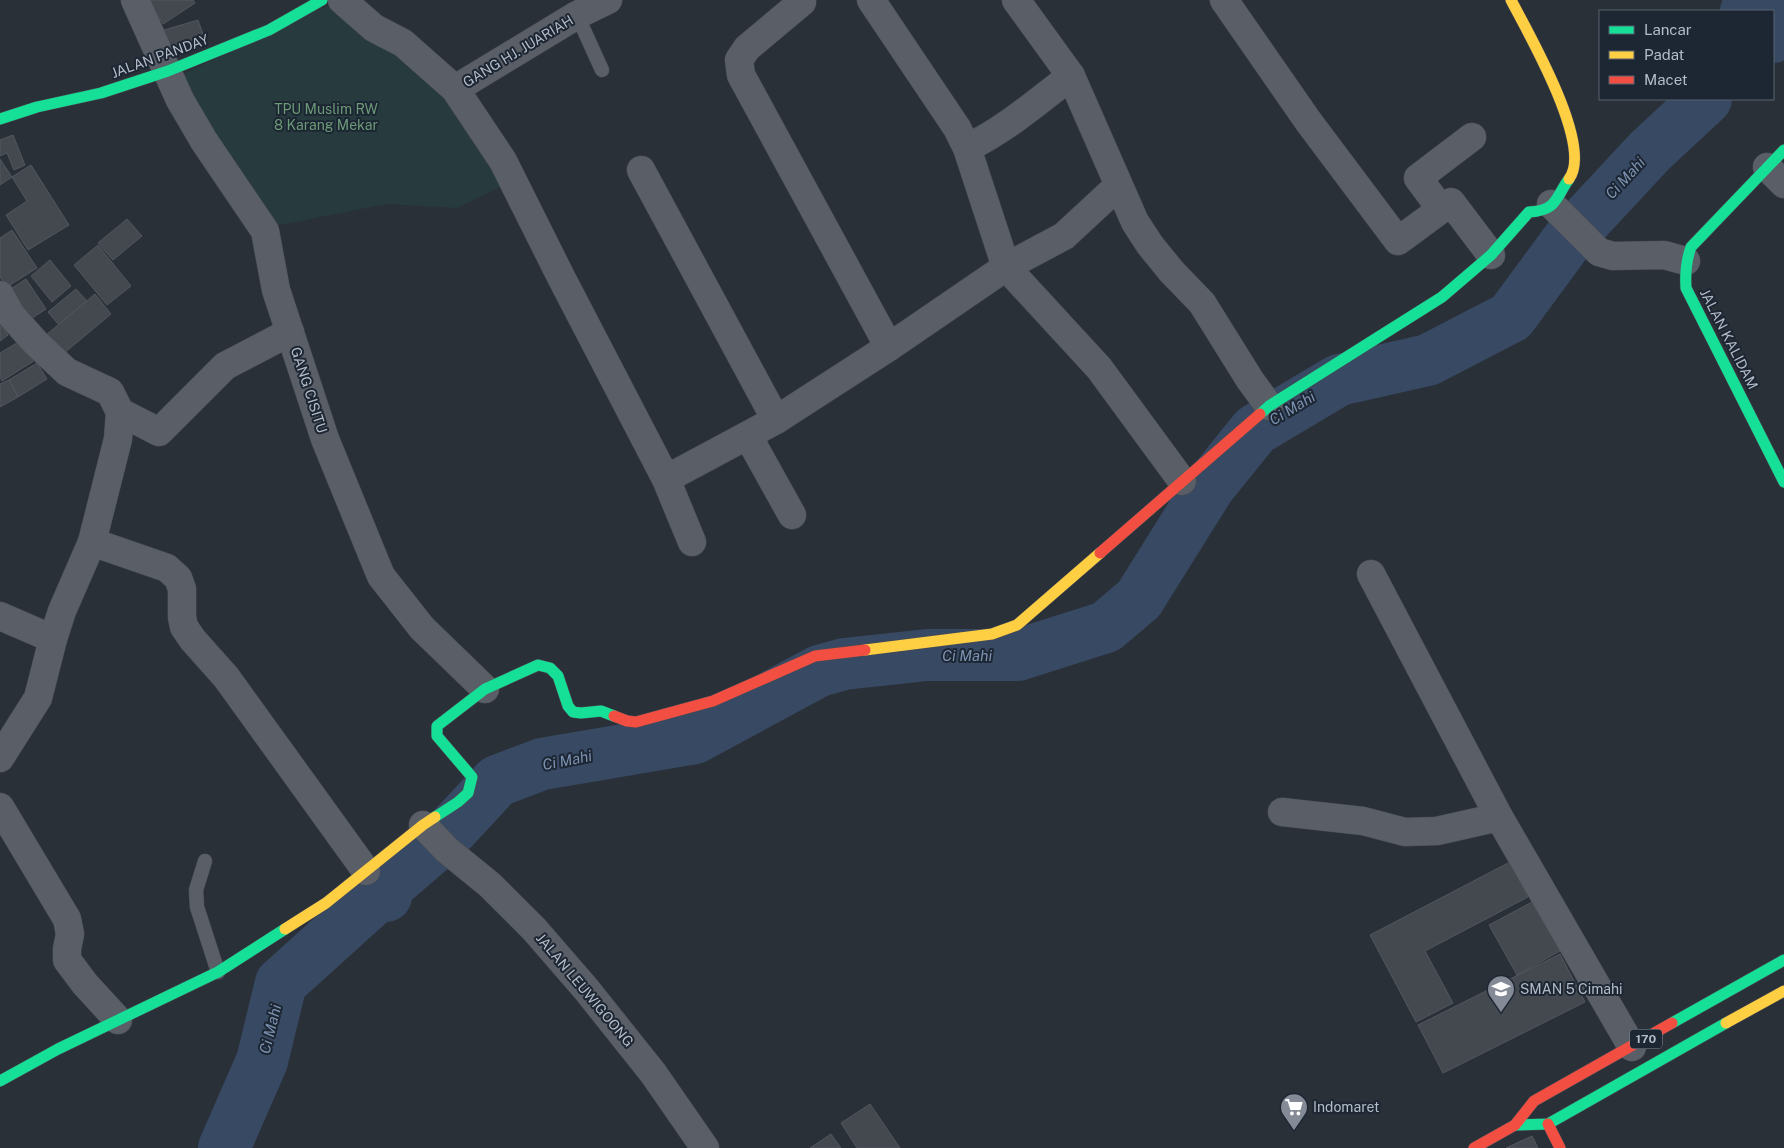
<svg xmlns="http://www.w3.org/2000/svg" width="1784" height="1148" viewBox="0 0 1784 1148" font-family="'Public Sans',sans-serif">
<rect width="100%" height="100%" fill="#2a3038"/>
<polygon fill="#273a3e" points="337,1 451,92 492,165 500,187 457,208 387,204 269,227 175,78"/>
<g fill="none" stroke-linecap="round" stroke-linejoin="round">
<g stroke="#384963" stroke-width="52">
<polyline points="1746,11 1758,0"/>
<polyline points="1773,37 1784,26"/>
<polyline points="224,1148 262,1061 281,983 375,898 386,896 388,886 445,837 497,781 542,764 695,738 819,671 844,664 927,655 1018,655 1106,627 1139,599 1209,487 1255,430 1339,380 1428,360 1511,317 1570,237 1650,151 1706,99"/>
</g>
</g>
<g fill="#444950" stroke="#52575f">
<polygon points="147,0 193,0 195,3 163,24"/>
<polygon points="198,20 204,37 166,48 161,31"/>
<polygon points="13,135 25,165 14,170 7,153 0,156 0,140"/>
<polygon points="0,159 12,177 0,185"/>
<polygon points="31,165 69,225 28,250 6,215 27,201 12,177"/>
<polygon points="127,219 142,236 113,260 98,243"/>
<polygon points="12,230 37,268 7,287 0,277 0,238"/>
<polygon points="98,245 131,286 107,305 74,265"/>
<polygon points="50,260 71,286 52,302 31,276"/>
<polygon points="26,279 46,309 26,322 6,292"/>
<polygon points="76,289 87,301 59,325 48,312"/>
<polygon points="95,294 111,314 63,354 46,335"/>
<polygon points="0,322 8,335 0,341"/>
<polygon points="27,337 40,357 2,381 0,377 0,353"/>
<polygon points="37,363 47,379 18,397 9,380"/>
<polygon points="9,380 18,397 0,407 0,384"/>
<polygon points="1510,862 1528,897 1425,951 1453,1003 1416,1022 1370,935"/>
<polygon points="1532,902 1560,951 1517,975 1489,925"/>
<polygon points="1560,954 1585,1002 1443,1073 1418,1025"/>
<polygon points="870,1104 900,1148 857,1148 841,1123"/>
<polygon points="831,1134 841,1148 810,1148"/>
<polygon points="1532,1136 1538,1148 1506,1148"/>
</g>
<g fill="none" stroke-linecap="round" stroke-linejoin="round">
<g stroke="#484c53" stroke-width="15">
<g id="lane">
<polyline points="577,15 602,70"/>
<polyline points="205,861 196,890 197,907 218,972"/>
</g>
</g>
<g stroke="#484c53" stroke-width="29">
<g id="street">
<polyline points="135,0 180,100 204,141 265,231 276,290 325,439 381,576 422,628 485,689"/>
<polyline points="342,0 374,28 403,43 455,89 503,161 561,277 666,479 692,542"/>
<polyline points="871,0 957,128 967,148 1006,267 1099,368 1182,481"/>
<polyline points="1016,0 1071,76 1135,222 1150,245 1172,272 1202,303 1250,380 1269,406"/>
<polyline points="1224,0 1308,121 1398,241 1451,202 1491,255"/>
<polyline points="802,2 747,48 739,60 741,75 889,347"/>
<polyline points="455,89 577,15 608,0"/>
<path d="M967 148C1005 130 1038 101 1071 76"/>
<polyline points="1767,167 1784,184"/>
<polyline points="641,170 776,420"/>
<polyline points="1551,204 1599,252 1613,256 1664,255 1686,261"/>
<polyline points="1441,209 1418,178 1472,137"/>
<polyline points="0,295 11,315 35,342 67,372 110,392 120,412 159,432 225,366 290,332"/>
<polyline points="748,436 792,515"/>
<polyline points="666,479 776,420 889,347 1006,267 1064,236 1118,186"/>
<polyline points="92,542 167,568 178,578 182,589 182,617 184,627 193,640 226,677 366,871"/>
<polyline points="1371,574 1499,817 1632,1047"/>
<polyline points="0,616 53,639"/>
<polyline points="0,758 38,698 53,639 62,611 92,542 118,439 120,412"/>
<polyline points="0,807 67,919 70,934 67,949 67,960 85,984 118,1020"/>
<polyline points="1282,812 1363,821 1405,832 1437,831 1499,817"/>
<polyline points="423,825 447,850 490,885 534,929 586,989 653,1073 705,1148"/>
</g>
</g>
<g stroke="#484c53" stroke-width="12">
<g id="fast">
<polyline points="0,119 37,107 101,93 168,71 269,30 322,0"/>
<path d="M1784 150 1691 247C1686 261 1685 273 1686 288L1784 482"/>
<path d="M1260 414 1269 406 1442 297 1491 255 1529 212C1558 210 1555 198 1569 179"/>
<polyline points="435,817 458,802 468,793 472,777 437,736 437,726 485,689 538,665 550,668 558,676 568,706 573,712 581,713 601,711 614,716"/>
<polyline points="1672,1023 1784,960"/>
<polyline points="0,1081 58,1049 218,972 285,929"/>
<polyline points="1515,1125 1548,1124 1726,1023"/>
</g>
</g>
<g stroke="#484c53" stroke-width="12">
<g id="slow">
<path d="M1511 0C1528 33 1594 146 1569 179"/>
<polyline points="865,650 992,634 1017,625 1100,553"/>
<polyline points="285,929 326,903 423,825 435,817"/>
<polyline points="1726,1023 1784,991"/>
</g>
</g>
<g stroke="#484c53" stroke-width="12">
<g id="jam">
<polyline points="1100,553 1260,414"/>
<polyline points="614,716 627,721 636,722 713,701 815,656 865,650"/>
<polyline points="1548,1124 1560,1148"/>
<polyline points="1474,1148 1515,1125 1534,1101 1672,1023"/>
</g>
</g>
<use href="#lane" stroke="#5a5e66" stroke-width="14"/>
<use href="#street" stroke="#5a5e66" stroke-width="28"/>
<use href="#fast" stroke="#16e098" stroke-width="11"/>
<use href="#slow" stroke="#ffcf43" stroke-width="11"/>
<use href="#jam" stroke="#f24e42" stroke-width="11"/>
</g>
<defs>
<g id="school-pin" transform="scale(1.4375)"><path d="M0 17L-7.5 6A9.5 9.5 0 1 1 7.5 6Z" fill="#848b96" stroke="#1d2633"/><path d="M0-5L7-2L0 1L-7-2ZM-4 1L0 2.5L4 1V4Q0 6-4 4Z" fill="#fff"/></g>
<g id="supermarket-pin" transform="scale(1.4375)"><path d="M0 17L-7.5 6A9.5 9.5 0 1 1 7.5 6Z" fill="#848b96" stroke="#1d2633"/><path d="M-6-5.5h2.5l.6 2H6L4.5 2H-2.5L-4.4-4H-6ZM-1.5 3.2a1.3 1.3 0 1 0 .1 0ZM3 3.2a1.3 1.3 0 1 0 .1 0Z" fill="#fff"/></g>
</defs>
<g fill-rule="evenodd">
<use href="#school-pin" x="1501" y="989"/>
<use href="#supermarket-pin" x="1294" y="1107"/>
</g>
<g text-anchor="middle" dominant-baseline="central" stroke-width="4" stroke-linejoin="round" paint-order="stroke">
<rect fill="#1d2633" stroke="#878f9c" stroke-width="1" x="1630" y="1029.5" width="32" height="19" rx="4"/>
<g font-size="12" font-weight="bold" fill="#b4bcc9">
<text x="1646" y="1039">170</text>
</g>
<g font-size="14" fill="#b4bcc9" stroke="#1d2633">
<text transform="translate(518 51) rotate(-31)">GANG HJ. JUARIAH</text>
<text transform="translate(160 56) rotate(-20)">JALAN PANDAY</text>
<text transform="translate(1729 339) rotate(63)">JALAN KALIDAM</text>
<text transform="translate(309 390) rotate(72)">GANG CISITU</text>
<text transform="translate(585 990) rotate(50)">JALAN LEUWIGOONG</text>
</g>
<g font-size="14" fill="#6b9a76" stroke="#1d2633">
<text x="326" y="109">TPU Muslim RW<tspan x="326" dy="16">8 Karang Mekar</tspan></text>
</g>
<g font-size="14" fill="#b4bcc9" stroke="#1d2633" text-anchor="start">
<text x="1520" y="989">SMAN 5 Cimahi</text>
<text x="1313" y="1107">Indomaret</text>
</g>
<g font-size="15" font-style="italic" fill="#7c92b1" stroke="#1d2633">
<text transform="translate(1625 178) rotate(-47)">Ci Mahi</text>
<text transform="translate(1292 408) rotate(-31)">Ci Mahi</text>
<text x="967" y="655">Ci Mahi</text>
<text transform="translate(567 760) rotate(-11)">Ci Mahi</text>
<text transform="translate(270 1029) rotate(-76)">Ci Mahi</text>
</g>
</g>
<rect x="1599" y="10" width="175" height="90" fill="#1d2633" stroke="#59626f"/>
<rect x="1609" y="26" width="25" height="8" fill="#16e098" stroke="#59626f"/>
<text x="1644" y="35" font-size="15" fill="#b4bcc9">Lancar</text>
<rect x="1609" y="51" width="25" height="8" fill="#ffcf43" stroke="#59626f"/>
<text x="1644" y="60" font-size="15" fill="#b4bcc9">Padat</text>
<rect x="1609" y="76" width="25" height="8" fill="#f24e42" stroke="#59626f"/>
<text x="1644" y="85" font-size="15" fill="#b4bcc9">Macet</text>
</svg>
